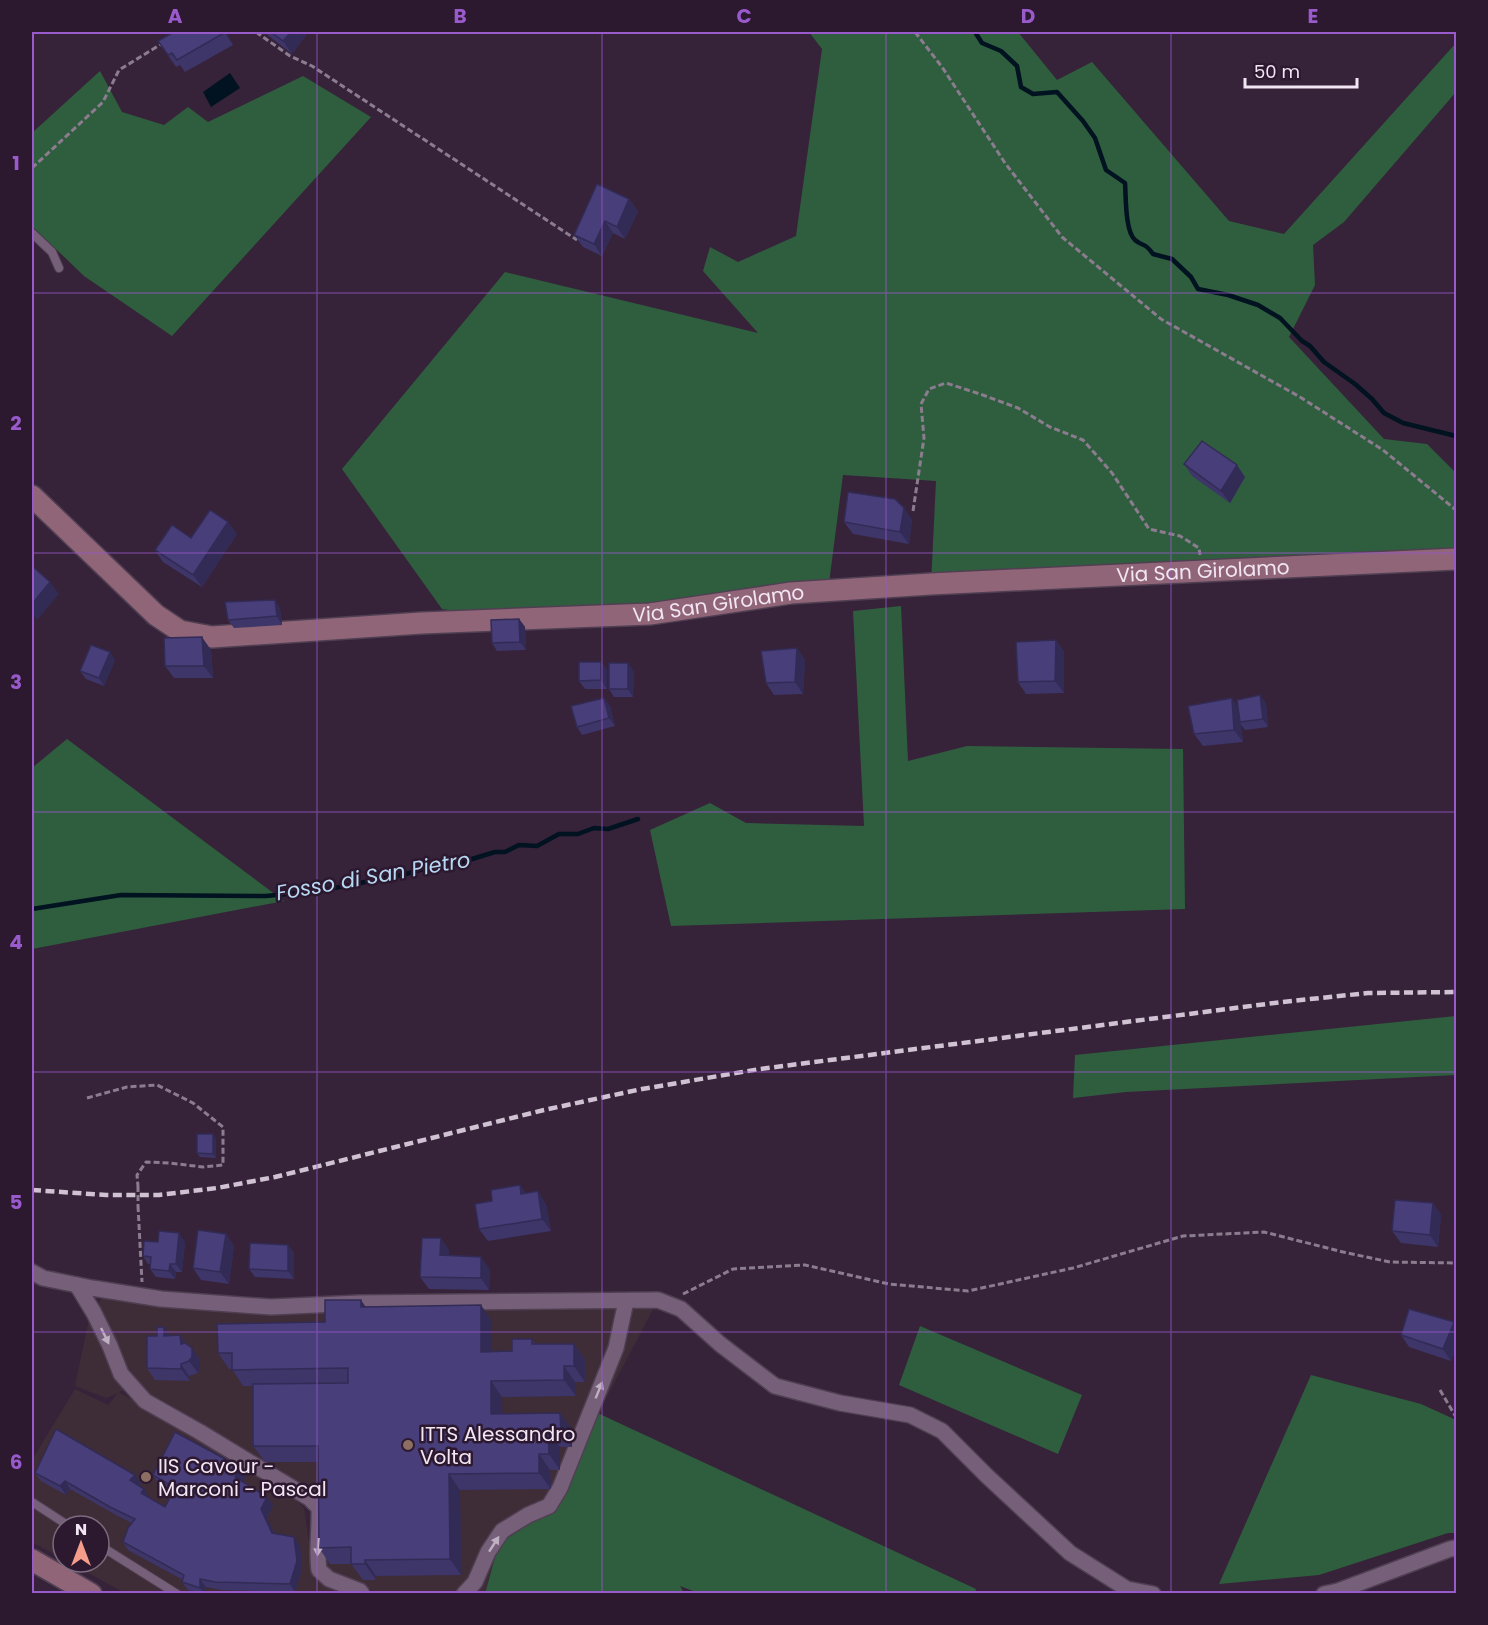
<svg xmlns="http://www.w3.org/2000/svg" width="1488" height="1625" viewBox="0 0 1488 1625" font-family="Poppins,sans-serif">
<rect width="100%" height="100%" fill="#362339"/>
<polygon fill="#3e2d37" points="102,1298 163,1306 256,1314 333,1311 602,1307 624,1309 658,1300 549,1506 502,1531 485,1593 373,1593 371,1590 330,1571 323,1565 321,1497 182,1414 174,1407 153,1396 137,1384 119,1392 289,1494 304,1508 314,1578 346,1593 125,1593 68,1562 99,1562 99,1526 63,1526 63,1559 32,1542 32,1460 75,1389 108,1405 118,1393 106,1398 75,1386 89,1319"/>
<g fill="#2f5e3e">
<polygon points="809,32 1018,32 1057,80 1092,62 1229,221 1284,234 1456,43 1456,92 1344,222 1313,245 1315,285 1289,337 1384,439 1427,444 1456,473 1456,559 931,584 936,481 843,475 828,591 510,619 442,609 342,469 505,272 758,333 703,271 710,247 738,262 796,236 822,49"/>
<polygon points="100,71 122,112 164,125 188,107 208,122 303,76 371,117 172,336 84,276 32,226 32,133"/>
<polygon points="901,606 908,761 967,746 1183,749 1185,909 671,926 650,830 710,803 746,823 864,826 853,611"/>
<polygon points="67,739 284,901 32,949 32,768"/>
<polygon points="1456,1016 1456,1075 1126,1092 1073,1098 1075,1055"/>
<polygon points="920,1326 1082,1395 1058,1454 899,1385"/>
<polygon points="1311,1375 1421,1404 1456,1420 1456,1533 1448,1533 1319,1575 1219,1584"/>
<polygon points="591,1410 976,1589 975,1594 701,1594 680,1586 684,1593 485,1594 502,1531 549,1506"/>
</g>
<polygon fill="#011220" points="230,73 240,88 211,107 203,92"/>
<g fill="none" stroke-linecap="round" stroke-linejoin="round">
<g stroke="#011220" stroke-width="4.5">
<path d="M975 32 982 43 1001 51 1017 66 1021 87 1033 94 1057 92 1083 121 1095 138 1106 170 1125 183C1126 197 1125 231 1135 240 1143 247 1145 242 1153 254L1172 259 1191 277 1198 289 1228 295 1258 305 1280 318 1302 341 1310 346 1324 362 1355 384 1372 399 1384 413 1403 423 1456 436"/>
<polyline points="32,909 121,895 266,896 319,891 406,874 440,864 459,863 495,852 505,852 519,845 537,846 559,834 578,834 594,828 608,829 638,819"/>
</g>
<g stroke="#503f53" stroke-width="10">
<g id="lane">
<polyline points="32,233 52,252 59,268"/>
<polyline points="32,1502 69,1526"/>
<polyline points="99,1545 177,1594"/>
</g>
</g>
<g stroke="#503f53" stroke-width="18">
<g id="street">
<polyline points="32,1272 43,1278 92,1288 161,1299 271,1307 359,1303 658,1300 681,1309 720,1344 775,1386 840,1403 910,1415 942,1431 987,1476 1070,1553 1127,1589 1153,1594"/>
<path d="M77 1285 94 1313 110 1346 121 1374 145 1401 200 1432 309 1498 319 1508C320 1529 316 1549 319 1570L329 1579 360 1591 362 1594"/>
<polyline points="464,1594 475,1582 488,1552 502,1531 528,1515 549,1506 560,1488 616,1348 626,1301"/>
<polyline points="1324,1594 1338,1591 1450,1549 1456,1548"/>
</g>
</g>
<g stroke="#503f53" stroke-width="24">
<g id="secondary">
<path id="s1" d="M32 496 156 615 180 631 212 637 422 623 650 614 791 593 931 584 1456 559"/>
<polyline points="32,1560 91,1594"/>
</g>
</g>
<g stroke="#8c7c8f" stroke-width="3" stroke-dasharray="6 3" stroke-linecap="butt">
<polyline points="256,32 290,56 312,66 577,240"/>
<polyline points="915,32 942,67 1005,163 1062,237 1161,319 1300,397 1383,450 1456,510"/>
<polyline points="32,168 103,102 119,70 163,43"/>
<polyline points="913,511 924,438 921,404 929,389 946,383 980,394 1018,408 1050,427 1083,440 1112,473 1149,529 1180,536 1199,548 1200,555"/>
<polyline points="87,1098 127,1087 157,1085 193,1103 223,1127 223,1165 203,1167 169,1163 146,1162 137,1175 138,1186"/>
<polyline points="138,1206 142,1282"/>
<polyline points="683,1294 733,1269 805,1265 889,1284 968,1291 1073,1268 1183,1236 1264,1232 1343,1252 1390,1262 1456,1263"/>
<polyline points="1440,1390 1456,1417"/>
</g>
<use href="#lane" stroke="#766079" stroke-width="8"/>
<use href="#street" stroke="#766079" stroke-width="15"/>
<use href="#secondary" stroke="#906577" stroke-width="21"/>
<polyline stroke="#d0c2d3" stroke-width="4.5" stroke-dasharray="9 4.5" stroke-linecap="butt" points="32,1190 106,1195 159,1195 217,1188 275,1177 544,1110 642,1089 760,1069 1282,1002 1368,993 1456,992"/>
<polyline stroke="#8c7c8f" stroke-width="3" stroke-dasharray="6 3" stroke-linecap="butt" points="138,1186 138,1206"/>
</g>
<g fill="#3e3569">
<polygon points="226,32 233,45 185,72 180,65 176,67 158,41"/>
<polygon points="264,32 304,32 306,35 292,54"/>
<polygon points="629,199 638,211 625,239 613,233 602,256 583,247 574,235"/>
<polygon points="1184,464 1245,477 1230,503 1192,476"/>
<polygon points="904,508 912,520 909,544 853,534 844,522"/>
<polygon points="237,534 202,587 163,562 155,550 191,538"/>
<polygon points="275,600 280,609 282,625 234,628 228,620"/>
<polygon points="519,619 525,627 526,650 497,651 492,643"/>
<polygon points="1056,640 1064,652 1064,693 1026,694 1018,682"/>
<polygon points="797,648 805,660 803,694 774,695 766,683"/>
<polygon points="211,650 213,678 174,678 165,666"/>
<polygon points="115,660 104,686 86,679 80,671"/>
<polygon points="601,662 607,670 607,689 585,689 579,681"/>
<polygon points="628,663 634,672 633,697 614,697 609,689"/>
<polygon points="1266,703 1268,727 1245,730 1241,725 1243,742 1203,746 1194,734 1238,707"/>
<polygon points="610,706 615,726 582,735 577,727"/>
<polygon points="216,1138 216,1158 200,1157 197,1153"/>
<polygon points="520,1185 526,1194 546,1204 551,1231 488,1241 479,1229 492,1201"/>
<polygon points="1433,1203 1441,1215 1438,1247 1401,1243 1392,1231"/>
<polygon points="226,1234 234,1246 229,1284 201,1280 193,1268"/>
<polygon points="185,1242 182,1272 176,1272 175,1279 156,1277 150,1269 150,1264 148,1264 143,1256"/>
<polygon points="288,1245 294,1253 294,1279 255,1277 249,1269"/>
<polygon points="449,1250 449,1256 490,1269 489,1290 429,1289 420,1277"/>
<polygon points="366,1307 492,1321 492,1352 512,1351 532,1339 535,1344 574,1344 585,1360 585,1382 575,1382 576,1396 502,1397 502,1414 572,1429 572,1447 560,1447 560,1470 550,1470 551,1489 460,1490 461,1575 376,1576 376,1580 363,1580 351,1564 330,1564 319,1548 318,1462 265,1462 253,1446 253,1386 243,1386 232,1369 229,1369 218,1353 325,1322"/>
<polygon points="1454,1322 1456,1325 1456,1349 1451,1361 1409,1347 1401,1335"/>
<polygon points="164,1327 170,1336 180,1335 187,1345 192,1348 200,1360 200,1369 198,1373 189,1376 190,1381 155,1380 147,1368 157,1336"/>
<polygon points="35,1473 135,1475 141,1483 139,1486 144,1489 149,1498 165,1507 173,1492 158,1483 153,1475 246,1475 242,1482 273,1505 267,1518 274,1534 300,1545 302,1569 295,1592 221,1590 206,1587 205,1593 199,1593 188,1590 182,1582 183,1580 128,1550 123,1542 132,1523 116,1515 70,1489 66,1495 41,1481"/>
</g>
<g fill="#322b55">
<polygon points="224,32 226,32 233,45"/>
<polygon points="291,32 304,32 306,35 292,54 283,41"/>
<polygon points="629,199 638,211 625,239 617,227"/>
<polygon points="605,221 613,233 602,256 594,244"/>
<polygon points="1237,465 1245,477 1230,503 1221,491"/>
<polygon points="904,508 912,520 909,544 900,532"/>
<polygon points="228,522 237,534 202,587 193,575"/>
<polygon points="50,582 59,594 37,620 32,613 32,604"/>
<polygon points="275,600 280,609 282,625 277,616"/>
<polygon points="519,619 525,627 526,650 520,642"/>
<polygon points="202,637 211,650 213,678 204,666"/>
<polygon points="1056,640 1064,652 1064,693 1055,681"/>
<polygon points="797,648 805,660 803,694 795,682"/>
<polygon points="110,652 115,660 104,686 99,678"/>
<polygon points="601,662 607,670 607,689 601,680"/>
<polygon points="628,663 634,672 633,697 628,689"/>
<polygon points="1260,695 1266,703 1268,727 1263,719"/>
<polygon points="604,698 610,706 615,726 609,718"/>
<polygon points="1232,698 1240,710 1240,722 1241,725 1243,742 1234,730"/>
<polygon points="213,1134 216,1138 216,1158 213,1154"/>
<polygon points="520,1185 528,1198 521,1194"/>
<polygon points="538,1191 546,1204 551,1231 542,1219"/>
<polygon points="1433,1203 1441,1215 1438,1247 1430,1235"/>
<polygon points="179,1233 185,1242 182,1272 176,1264"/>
<polygon points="226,1234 234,1246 229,1284 220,1272"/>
<polygon points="441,1238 449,1250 449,1268 440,1255"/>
<polygon points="288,1245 294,1253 294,1279 288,1271"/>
<polygon points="481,1257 490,1269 489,1290 481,1278"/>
<polygon points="170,1264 176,1272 175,1279 169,1271"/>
<polygon points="361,1300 372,1316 361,1307"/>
<polygon points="481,1305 492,1321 492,1368 481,1352"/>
<polygon points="1454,1322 1456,1325 1456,1349 1451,1361 1443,1349"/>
<polygon points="164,1327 172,1339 164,1336"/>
<polygon points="180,1335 189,1347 181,1344"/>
<polygon points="574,1344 585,1360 585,1382 574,1366"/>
<polygon points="192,1348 200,1360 200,1369 198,1373 189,1361"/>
<polygon points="181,1364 189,1376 190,1381 181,1369"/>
<polygon points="564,1366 575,1382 576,1396 564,1380"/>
<polygon points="491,1381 502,1397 503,1430 491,1414"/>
<polygon points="560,1413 572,1429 572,1447 561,1431"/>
<polygon points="548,1431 560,1447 560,1470 549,1454"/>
<polygon points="539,1454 550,1470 551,1489 539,1473"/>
<polygon points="240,1467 246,1475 241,1485 235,1477"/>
<polygon points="449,1474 460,1490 461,1575 450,1559"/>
<polygon points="135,1475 141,1483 136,1489 130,1480"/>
<polygon points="65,1481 70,1489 66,1495 60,1486"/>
<polygon points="144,1489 149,1497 147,1501 141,1493"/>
<polygon points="267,1497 273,1505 267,1518 278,1542 272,1533 261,1509"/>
<polygon points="294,1537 300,1545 302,1569 295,1592 290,1584"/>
<polygon points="365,1560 376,1576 376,1580 365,1564"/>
<polygon points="200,1579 206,1587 205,1593 204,1593 200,1588"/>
</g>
<g fill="#483e7a" stroke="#322b55" stroke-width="1.5">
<polygon points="174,32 224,32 224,33 177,60 172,53 168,55 158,41"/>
<polygon points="271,32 291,32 283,41"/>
<polygon points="597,184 629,199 617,227 605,221 594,244 574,235"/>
<polygon points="1202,441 1237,465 1221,491 1184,464"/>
<polygon points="848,492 895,499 904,508 900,532 844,522"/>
<polygon points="210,510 228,522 193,575 155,550 172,525 191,538"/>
<polygon points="32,566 50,582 32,604"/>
<polygon points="275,600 277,616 228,620 225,602"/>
<polygon points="519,619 520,642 492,643 491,620"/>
<polygon points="202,637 204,666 165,666 164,638"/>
<polygon points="1056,640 1055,681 1018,682 1016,642"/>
<polygon points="91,645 110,652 99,678 80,671"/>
<polygon points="797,648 795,682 766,683 761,651"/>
<polygon points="579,662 601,662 601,680 579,681"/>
<rect x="609" y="663" width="19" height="26"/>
<polygon points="1260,695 1263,719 1240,722 1237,700"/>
<polygon points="604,698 609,718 577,727 571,706"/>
<polygon points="1232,698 1234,730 1194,734 1188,706"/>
<polygon points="197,1134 213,1134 213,1154 197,1153"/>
<polygon points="520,1185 521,1194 538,1191 542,1219 479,1229 475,1204 492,1201 491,1190"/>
<polygon points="1395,1200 1433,1203 1430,1235 1392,1231"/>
<polygon points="198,1230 226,1234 220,1272 193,1268"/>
<polygon points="159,1231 179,1233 176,1264 170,1264 169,1271 150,1269 151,1257 143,1256 144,1241 158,1242"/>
<polygon points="422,1238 441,1238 440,1255 481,1257 481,1278 420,1277"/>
<polygon points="250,1243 288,1245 288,1271 249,1269"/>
<polygon points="325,1300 361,1300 361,1307 481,1305 481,1352 512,1351 512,1339 532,1339 532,1344 574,1344 574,1366 564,1366 564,1380 491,1381 491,1414 560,1413 561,1431 548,1431 549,1454 539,1454 539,1473 449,1474 450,1559 365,1560 365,1564 351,1564 351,1547 319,1548 318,1446 253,1446 253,1384 348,1383 348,1368 232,1370 232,1353 218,1353 217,1324 325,1322"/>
<polygon points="1409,1309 1454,1322 1443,1349 1401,1335"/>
<polygon points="157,1327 164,1327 164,1336 180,1335 181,1344 185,1343 192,1348 192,1357 189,1361 181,1364 181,1369 147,1368 147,1336 157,1336"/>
<polygon points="56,1429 135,1475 130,1480 144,1489 141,1493 165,1507 175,1488 153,1475 175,1432 240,1467 235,1477 267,1497 261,1509 272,1533 294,1537 297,1561 290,1584 215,1582 200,1579 200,1588 182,1582 184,1575 123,1542 128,1528 135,1519 110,1507 65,1481 60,1486 35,1473"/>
</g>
<defs><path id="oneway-solid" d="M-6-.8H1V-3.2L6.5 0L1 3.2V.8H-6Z" transform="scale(1.5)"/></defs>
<g fill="#c0b0c3">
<use href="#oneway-solid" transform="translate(105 1336) rotate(64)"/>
<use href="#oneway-solid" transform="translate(599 1390) rotate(-68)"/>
<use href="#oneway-solid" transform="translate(494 1544) rotate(-57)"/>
<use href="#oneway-solid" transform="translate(318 1547) rotate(94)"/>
</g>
<path fill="none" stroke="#995acc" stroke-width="1.5" stroke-opacity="0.55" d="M317 32V1594M602 32V1594M886 32V1594M1171 32V1594M32 293H1456M32 553H1456M32 812H1456M32 1072H1456M32 1332H1456"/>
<g fill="#8d6e63" stroke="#2c192f" stroke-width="2">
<circle cx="408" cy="1445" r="6"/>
<circle cx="146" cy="1477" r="6"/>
</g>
<g text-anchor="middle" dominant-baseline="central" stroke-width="5" stroke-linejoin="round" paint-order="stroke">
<g font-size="20" fill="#f2e5f4" stroke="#2c192f">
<text stroke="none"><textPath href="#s1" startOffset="1227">Via San Girolamo</textPath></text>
<text stroke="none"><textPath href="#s1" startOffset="741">Via San Girolamo</textPath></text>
</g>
<g font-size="20" fill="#f2e5f4" stroke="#2c192f" text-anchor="start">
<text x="420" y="1434">ITTS Alessandro<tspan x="420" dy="23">Volta</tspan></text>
<text x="158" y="1466">IIS Cavour -<tspan x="158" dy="23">Marconi - Pascal</tspan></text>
</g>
<g font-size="21" font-style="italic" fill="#b8d9f4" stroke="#2c192f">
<text transform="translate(373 876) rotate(-10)">Fosso di San Pietro</text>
</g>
</g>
<rect width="1488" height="1625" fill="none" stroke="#2c192f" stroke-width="66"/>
<g transform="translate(81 1544)"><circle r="28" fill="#2c192f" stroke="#7b6b7e" stroke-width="1.5"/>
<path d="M0-4.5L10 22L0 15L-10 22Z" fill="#f49d8b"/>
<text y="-9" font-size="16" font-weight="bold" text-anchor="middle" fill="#f2e5f4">N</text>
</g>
<path d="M1245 78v9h112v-9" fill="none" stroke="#f2e5f4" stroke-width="3"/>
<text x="1254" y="78" font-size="18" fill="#f2e5f4" stroke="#2c192f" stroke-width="4.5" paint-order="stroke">50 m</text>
<rect x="33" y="33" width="1422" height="1559" fill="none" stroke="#995acc" stroke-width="2"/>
<g font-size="20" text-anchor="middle" font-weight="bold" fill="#995acc">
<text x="175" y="23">A</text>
<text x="460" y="23">B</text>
<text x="744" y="23">C</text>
<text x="1028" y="23">D</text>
<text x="1313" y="23">E</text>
<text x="16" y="170">1</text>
<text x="16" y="430">2</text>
<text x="16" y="689">3</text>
<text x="16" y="949">4</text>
<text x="16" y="1209">5</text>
<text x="16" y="1469">6</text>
</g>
</svg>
